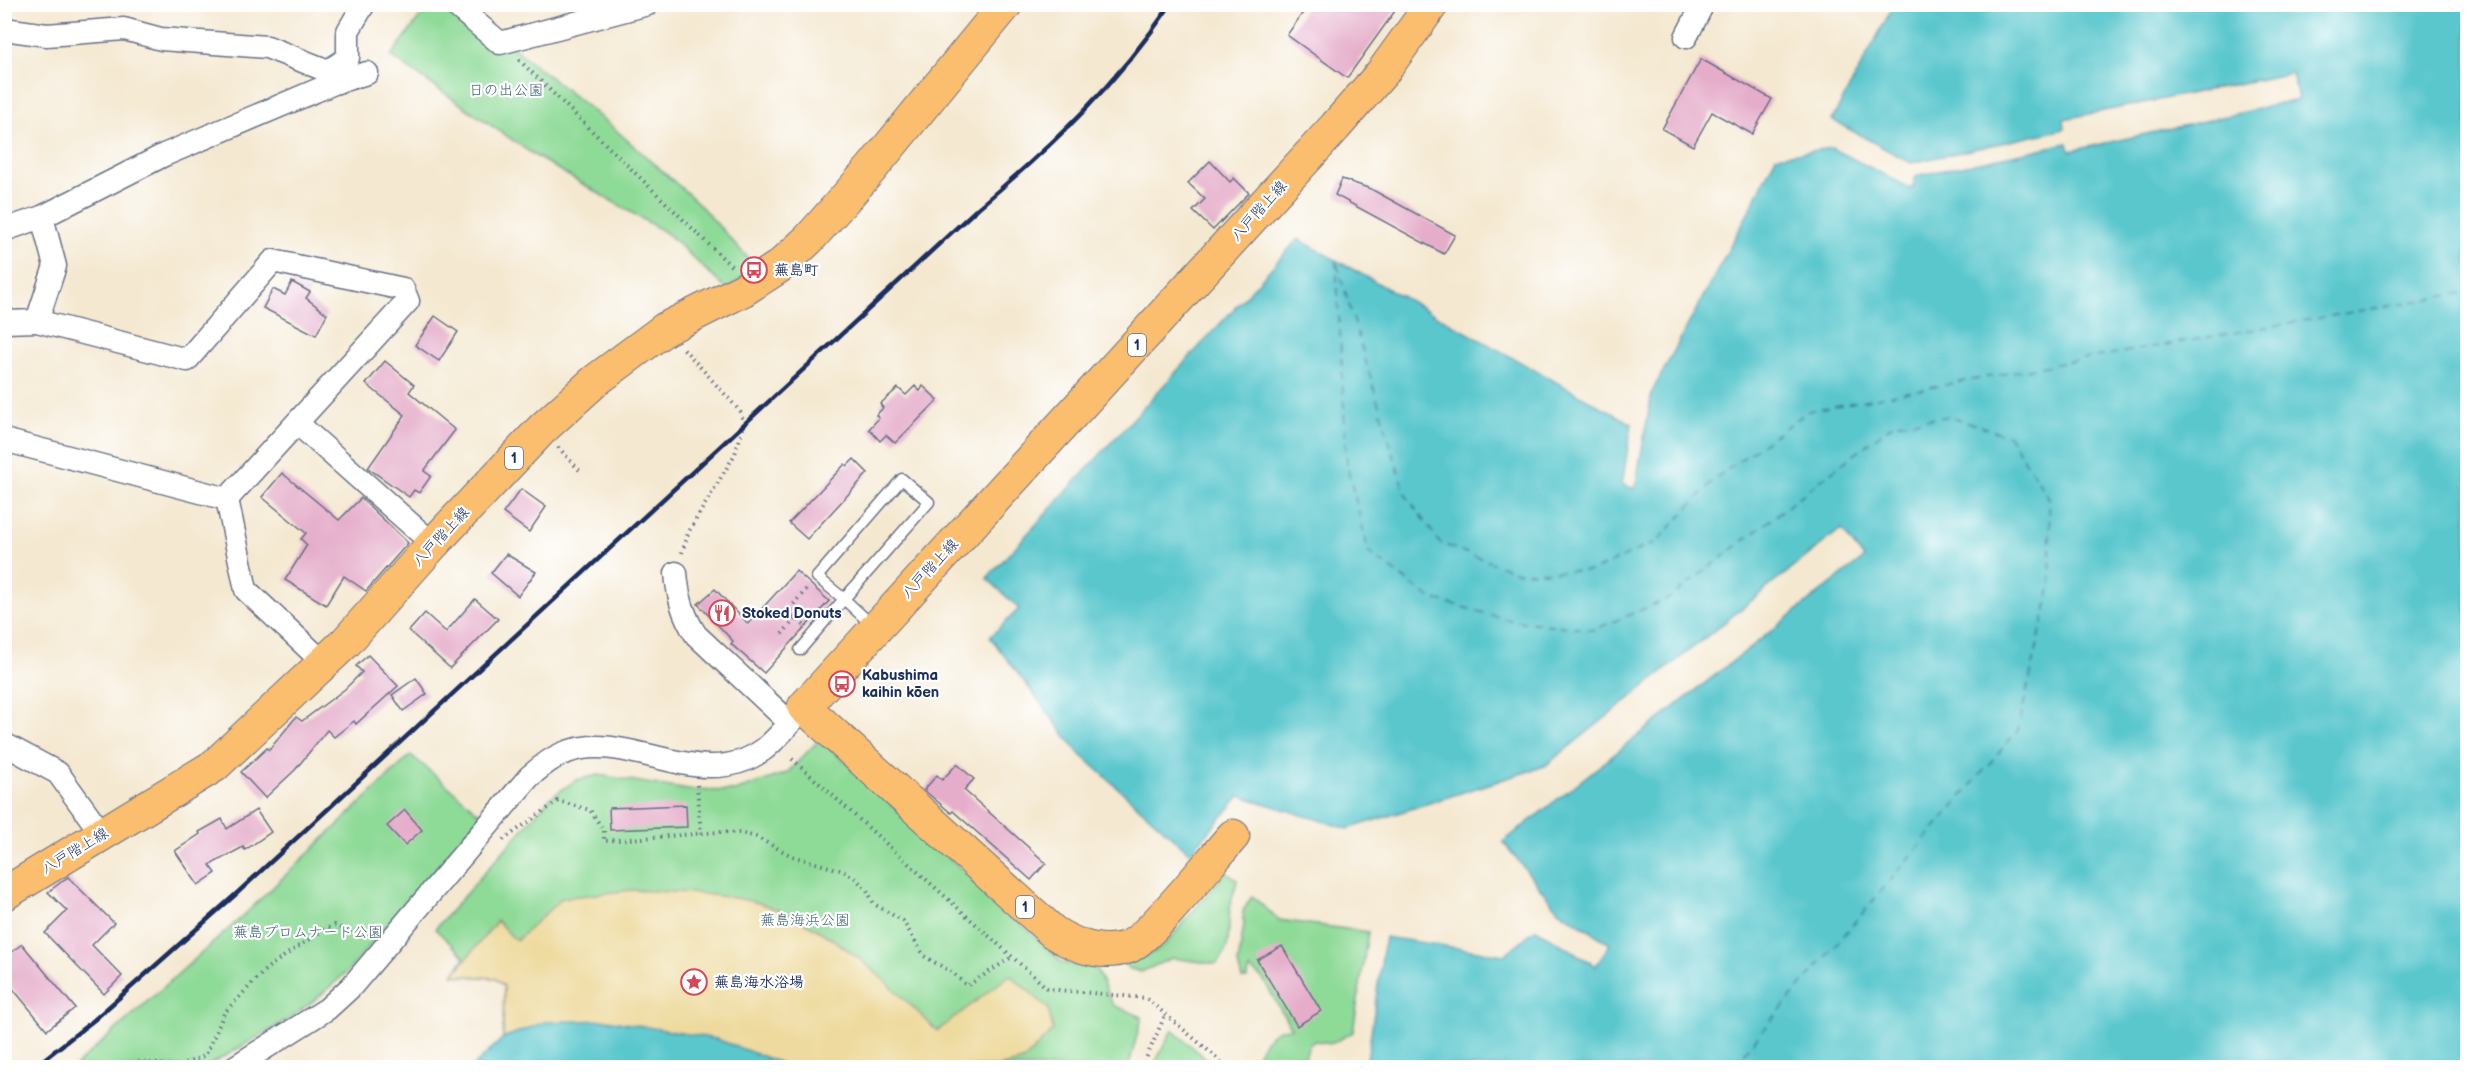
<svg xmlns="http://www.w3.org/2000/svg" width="2472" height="1072" viewBox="0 0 2472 1072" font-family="'Balsamiq Sans','Klee One',sans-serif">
<rect width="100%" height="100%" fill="#fff"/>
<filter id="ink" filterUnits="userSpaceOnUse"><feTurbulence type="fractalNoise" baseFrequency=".0167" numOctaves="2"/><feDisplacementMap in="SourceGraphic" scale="12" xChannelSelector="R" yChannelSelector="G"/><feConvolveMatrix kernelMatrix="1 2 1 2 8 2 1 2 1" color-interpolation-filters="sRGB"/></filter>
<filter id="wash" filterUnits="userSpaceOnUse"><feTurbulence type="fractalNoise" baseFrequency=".008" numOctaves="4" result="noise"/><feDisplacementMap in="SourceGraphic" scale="24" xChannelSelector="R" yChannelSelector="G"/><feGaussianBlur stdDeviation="1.35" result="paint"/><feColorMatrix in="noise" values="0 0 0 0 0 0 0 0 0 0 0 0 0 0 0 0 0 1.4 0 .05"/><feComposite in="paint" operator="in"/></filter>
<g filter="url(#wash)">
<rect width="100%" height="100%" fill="#f4e8d0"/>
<g fill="#8eda97" stroke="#54847a" stroke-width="1.5">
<polygon points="429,5 444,5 511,46 609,124 696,201 757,268 726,289 668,234 537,157 391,56"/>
<polygon points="820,739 1063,963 1096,968 1113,1005 1142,1017 1128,1068 791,1067 716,1039 545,1022 503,1038 504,986 495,978 453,975 465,957 435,929 551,797 576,780 599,775 688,790 735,791 787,773"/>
<polygon points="411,755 482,815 348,971 316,999 287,1020 206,1067 73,1068 243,916"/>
<path d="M1226 872 1237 880C1235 890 1231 899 1230 909 1227 930 1233 949 1216 964L1172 958 1141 972 1128 968 1125 964 1151 954 1164 946Z"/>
<path d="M1252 896 1279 920 1368 932 1353 1032 1333 1043 1315 1041 1309 1045 1302 1065 1310 1067H1254C1258 1048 1268 1028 1291 1028L1263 979 1250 969 1247 979H1242L1238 964 1244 924 1243 911Z"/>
<polygon points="1172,1030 1216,1067 1153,1067"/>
</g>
<path fill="#eeda9e" stroke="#84847e" stroke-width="1.5" d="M632 890C670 892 729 893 765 905 836 930 886 980 937 1031L1010 975 1048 1008 1053 1030 1023 1061 999 1067H791L716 1039 545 1022 503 1038 504 986 495 978 453 975 497 921 516 941 562 898Z"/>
<g fill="#5ac7cd" stroke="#3a7b96" stroke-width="1.5">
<polygon points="1894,5 2467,5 2467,1067 1366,1067 1385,937 1504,955 1536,929 1596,966 1610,944 1558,910 1503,842 1864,558 1841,529 1545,766 1348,829 1240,796 1190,853 1078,752 990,637 1019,609 987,578 1298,239 1632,424 1622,484 1635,489 1652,392 1753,204 1776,156 1832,148 1912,189 1916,176 2068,143 2070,151 2298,100 2292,73 2064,119 2065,129 1911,163 1832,120"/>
<polygon points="607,1020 716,1039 791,1067 473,1067 503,1038 545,1022"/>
</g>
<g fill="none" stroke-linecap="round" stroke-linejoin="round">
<g stroke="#2e5d7f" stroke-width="1.5" stroke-dasharray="8 6" stroke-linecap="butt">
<polyline points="1336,260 1347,466 1369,553 1430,598 1509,620 1593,630 1670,598 1893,424 1950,416 2009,436 2049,498 2051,586 2018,730 1731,1068"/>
<polyline points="1337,264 1405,494 1440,543 1517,572 1593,571 1658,541 1717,477 1808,411 2061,363 2468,292"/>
</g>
</g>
<g id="blocks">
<g fill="#e5adca">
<polygon points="1309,4 1400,4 1347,78 1287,35"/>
<polygon points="1701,59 1772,99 1752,134 1712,112 1693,146 1662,129"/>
<polygon points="1210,161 1230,182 1234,178 1249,193 1213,230 1193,211 1205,199 1188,183"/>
<polygon points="1342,179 1371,189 1455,235 1444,254 1335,195"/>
<polygon points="292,282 310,292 306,298 327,314 316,335 263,308 273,289 285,295"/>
<polygon points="435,316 458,332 439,361 415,345"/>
<polygon points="385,361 414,385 409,392 455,430 424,471 431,476 419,493 414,490 409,497 368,468 405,415 366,384"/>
<polygon points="915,386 920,391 923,386 938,400 895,443 886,435 880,441 869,429 879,418 876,415 883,408 880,404 898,388 906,395"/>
<polygon points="854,459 868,473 807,539 789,523 845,464 847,466"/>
<polygon points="282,473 339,520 361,498 408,543 366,591 344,576 326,605 285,580 307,545 301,539 306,533 262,497"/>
<polygon points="521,489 546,507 529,532 503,513"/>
<polygon points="506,554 536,572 518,596 491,573"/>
<polygon points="796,571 829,601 764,673 731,644 733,641 698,604 715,589 748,624"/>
<polygon points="475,599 498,619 450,668 409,631 425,613 446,632"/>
<polygon points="368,655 398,686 356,724 354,721 334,737 327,730 295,770 265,798 241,772 267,748 269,750 296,717 302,721 345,689 362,672 356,666"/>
<polygon points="416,678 427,694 403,711 392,695"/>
<polygon points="957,764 974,779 964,790 1046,863 1031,880 953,811 951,813 924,790 937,775 942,780"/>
<polygon points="686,805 687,827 610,830 609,808"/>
<polygon points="256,810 271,832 245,850 243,847 210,865 216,873 198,885 175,851 200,834 199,832 222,819 227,829"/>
<polygon points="405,810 422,830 405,845 387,826"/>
<polygon points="68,877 114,923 92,945 122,976 104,994 45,933 67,911 48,892"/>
<polygon points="22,944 75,1008 47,1030 4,978 4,958"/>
<polygon points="1282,946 1321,1011 1297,1026 1257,960"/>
</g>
</g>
</g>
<g filter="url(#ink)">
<use href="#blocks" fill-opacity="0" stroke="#677086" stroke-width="1.5"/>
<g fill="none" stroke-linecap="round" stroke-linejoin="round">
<g stroke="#677086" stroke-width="13">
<g id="lane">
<polygon points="902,479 929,502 844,599 817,577"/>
<polyline points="800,650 844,599 873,626"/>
</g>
</g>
<g stroke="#677086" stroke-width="25">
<g id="street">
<polyline points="454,4 500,43 648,4"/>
<polyline points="4,29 47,35 124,29 161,39 267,47 328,71 334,83"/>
<polyline points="1686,37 1703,4"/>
<polyline points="328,71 348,58 348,31 364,4"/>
<polyline points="4,230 42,217 164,155 334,83 367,73"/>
<polyline points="4,322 37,321 55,266 42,217"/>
<polyline points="297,423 433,544"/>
<polyline points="4,440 227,499 408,301 403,289 273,261 187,360 37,321"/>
<polyline points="227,499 246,590 324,663"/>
<path d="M676 573C678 597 683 615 696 635L789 722"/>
<polyline points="4,744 58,773 102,834"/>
<path d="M233 1068 327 1009 351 987 529 777C541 767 552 757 567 752 628 729 701 795 763 750 778 739 791 721 804 707"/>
</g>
</g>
<g stroke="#677086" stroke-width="35">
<g id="primary">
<path d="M1233 836C1214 857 1149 939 1128 947 1102 956 1075 946 1053 932L804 707 1335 127 1382 73 1432 4"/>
<polyline points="4,894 214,766 346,642 433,544 542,429 595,381 665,329 743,290 780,266 809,239 871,169 1006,4"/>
</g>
</g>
<g stroke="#677086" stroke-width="4" stroke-dasharray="1.5 4.5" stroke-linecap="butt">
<polyline points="519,60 733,268"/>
<polyline points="558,447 580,471"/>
<polyline points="682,553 688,533 735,454 744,425 740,411 682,347"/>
<polyline points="804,625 788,611 808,587"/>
<polyline points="782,634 796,618"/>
<polyline points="792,759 1048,989 1146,998 1229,1068"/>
<polyline points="697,785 701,834"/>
<polyline points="503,840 558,801 590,810 604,831 604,841 719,832 741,833 756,837 792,856 843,871 854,877 867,890 874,904 903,921 924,956 953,973 967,986 1012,957"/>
<polyline points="121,1068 136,1062 180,1066 206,1055 224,1013 267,968 321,931 335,925 352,934 368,934"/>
<polyline points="1142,1068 1166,1013"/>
</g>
<use href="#lane" stroke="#fff" stroke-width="10"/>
<use href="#street" stroke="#fff" stroke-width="22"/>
<use href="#primary" stroke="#fbbd6e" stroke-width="33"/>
<path stroke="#1b2f5e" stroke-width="4.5" d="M33 1068 94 1020 235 895 978 208C1052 146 1116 85 1171 4"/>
</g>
</g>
<defs>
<g id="bus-ring" transform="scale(1.35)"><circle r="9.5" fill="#fff" stroke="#d1495b" stroke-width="1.5"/><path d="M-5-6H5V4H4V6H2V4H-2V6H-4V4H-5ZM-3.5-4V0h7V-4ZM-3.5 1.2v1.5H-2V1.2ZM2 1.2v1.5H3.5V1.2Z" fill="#d1495b"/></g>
<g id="restaurant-ring" transform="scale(1.35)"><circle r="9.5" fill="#fff" stroke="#d1495b" stroke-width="1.5"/><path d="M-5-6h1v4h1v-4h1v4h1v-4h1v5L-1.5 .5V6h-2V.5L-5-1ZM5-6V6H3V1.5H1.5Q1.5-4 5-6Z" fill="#d1495b"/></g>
<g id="sight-ring" transform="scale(1.35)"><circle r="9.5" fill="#fff" stroke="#d1495b" stroke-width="1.5"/><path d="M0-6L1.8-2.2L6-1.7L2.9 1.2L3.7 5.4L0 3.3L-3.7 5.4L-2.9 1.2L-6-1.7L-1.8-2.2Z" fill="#d1495b"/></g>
</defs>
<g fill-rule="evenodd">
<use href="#bus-ring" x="754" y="270"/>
<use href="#restaurant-ring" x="722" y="613"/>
<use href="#bus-ring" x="842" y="684"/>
<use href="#sight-ring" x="694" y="982"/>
</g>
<g text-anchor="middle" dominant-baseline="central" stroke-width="4.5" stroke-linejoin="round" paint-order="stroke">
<g fill="#fff" stroke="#5f6d8e" stroke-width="1.5">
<rect x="1128" y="334" width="18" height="22" rx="4.5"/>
<rect x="505" y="447" width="18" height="22" rx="4.5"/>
<rect x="1016" y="896" width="18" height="22" rx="4.5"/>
</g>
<g font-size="14" font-weight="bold" fill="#1b2f5e">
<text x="1137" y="345">1</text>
<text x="514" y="458">1</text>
<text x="1025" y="907">1</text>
</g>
<g font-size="15" fill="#3e626f" stroke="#fff">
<text x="506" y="90">日の出公園</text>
<text x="805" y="920">蕪島海浜公園</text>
<text x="308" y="932">蕪島プロムナード公園</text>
</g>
<g font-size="15" fill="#1b2f5e" stroke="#fff">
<text transform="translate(1259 211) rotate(-48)">八戸階上線</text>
<text transform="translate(441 537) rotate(-47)">八戸階上線</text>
<text transform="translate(930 569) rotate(-47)">八戸階上線</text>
<text transform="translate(75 851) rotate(-31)">八戸階上線</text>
</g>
<g font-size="15" font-weight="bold" fill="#1b2f5e" stroke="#fff" text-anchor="start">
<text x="774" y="270">蕪島町</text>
<text x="742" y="613">Stoked Donuts</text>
<text x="862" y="675">Kabushima<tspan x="862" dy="17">kaihin kōen</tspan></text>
<text x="714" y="982">蕪島海水浴場</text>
</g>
</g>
<rect width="2472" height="1072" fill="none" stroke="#fff" stroke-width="24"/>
</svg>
